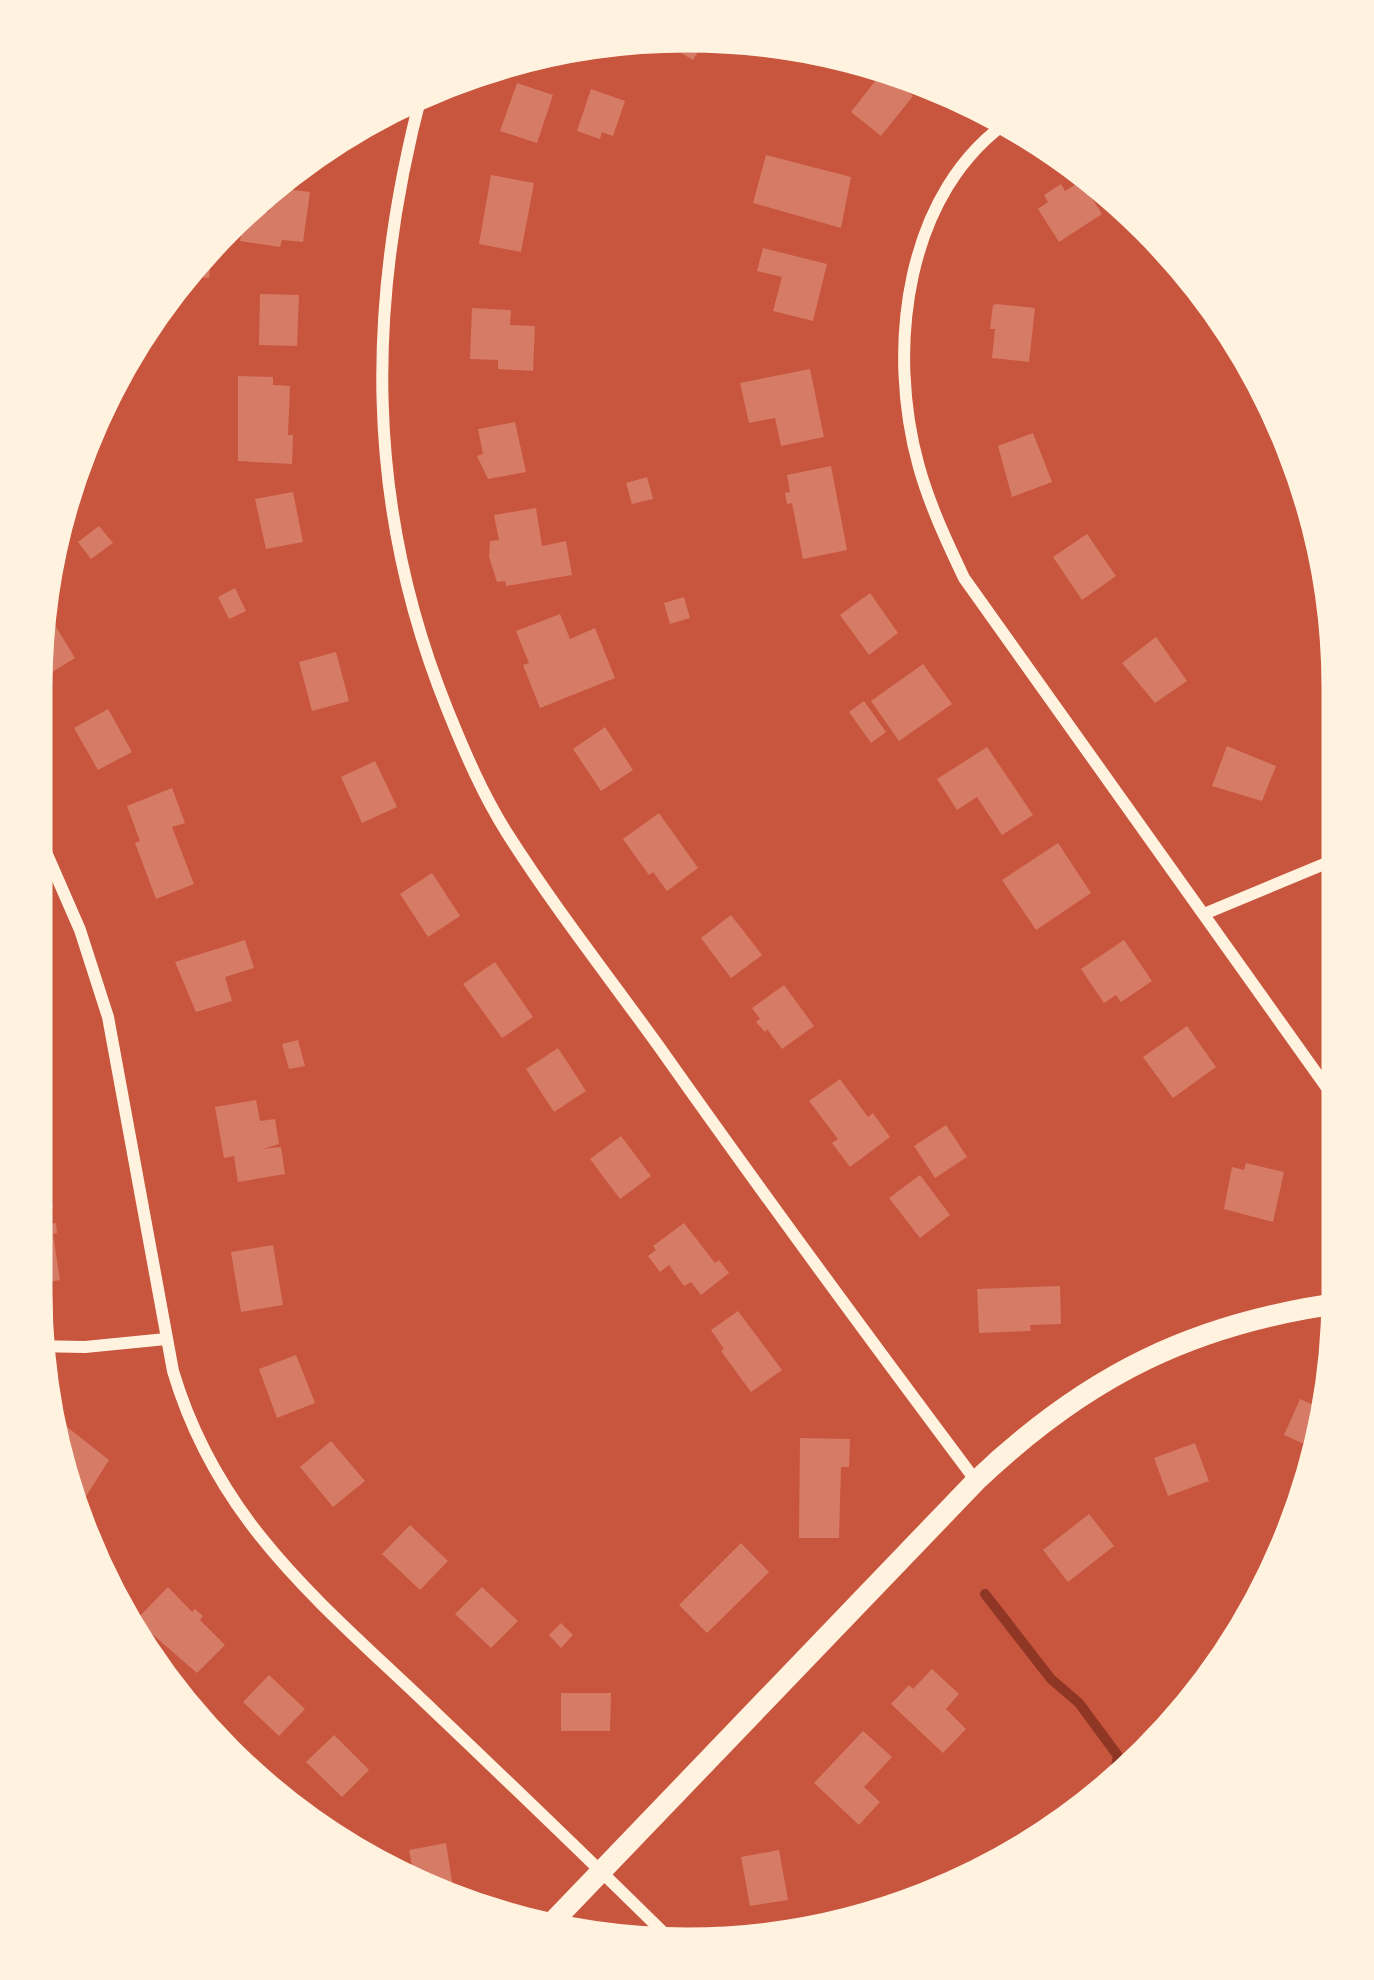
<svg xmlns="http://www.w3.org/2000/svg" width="1374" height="1980" viewBox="0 0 1374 1980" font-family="'Space Grotesk',sans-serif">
<rect width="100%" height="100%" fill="#c8553d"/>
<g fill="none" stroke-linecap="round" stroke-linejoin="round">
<polyline stroke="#8f3625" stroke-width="10" points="985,1594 1051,1679 1079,1703 1118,1756 1109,1801"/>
</g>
<g fill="#d67c66">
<polygon points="712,28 693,60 659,40 662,34"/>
<polygon points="597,43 592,56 571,46 586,45"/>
<polygon points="883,71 913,96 881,136 851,112"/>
<polygon points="517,83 553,95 537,143 500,131"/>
<polygon points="591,89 625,101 613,136 602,132 600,139 577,131"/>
<polygon points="766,155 851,177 841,228 753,203"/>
<polygon points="491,175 534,183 521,252 479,244"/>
<polygon points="1081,181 1102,214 1059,242 1038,209 1048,202 1044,195 1061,184 1065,191"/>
<polygon points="272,187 310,192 303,242 282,240 280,247 240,241 246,209 269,212"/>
<polygon points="763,248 827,264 813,321 773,311 782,277 757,271"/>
<polygon points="195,256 211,257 209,278 185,276 186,266"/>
<polygon points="260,294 299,295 297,346 259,345"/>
<polygon points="997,304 1035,308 1029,362 992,358 995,329 990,329 993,305"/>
<polygon points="472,308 511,310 510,325 535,326 533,371 498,369 498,360 470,359"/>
<polygon points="810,369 824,437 781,446 775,418 749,423 740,383"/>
<polygon points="238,376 273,377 273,385 290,386 288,435 293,435 292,464 238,461"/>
<polygon points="515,422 526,472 488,479 477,456 483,454 478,429"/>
<polygon points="1033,433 1052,482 1012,497 998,446"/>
<polygon points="831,466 847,550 803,559 792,503 787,504 785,493 790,492 787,475"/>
<polygon points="647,477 653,499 632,504 626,483"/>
<polygon points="293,492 303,542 266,549 255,499"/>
<polygon points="536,508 542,546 566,541 572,575 506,586 505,581 497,582 489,557 490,541 499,540 494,515"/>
<polygon points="99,526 113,543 91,559 78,542"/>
<polygon points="1087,534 1116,576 1082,600 1053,557"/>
<polygon points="235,588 246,611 229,619 218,597"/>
<polygon points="870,593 898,633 869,655 840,615"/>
<polygon points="684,597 690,618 670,624 664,603"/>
<polygon points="47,612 75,658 41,679 35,669 36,619"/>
<polygon points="560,614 570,639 595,628 615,678 540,708 523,665 529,663 516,631"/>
<polygon points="1156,637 1187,681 1155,703 1122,663"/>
<polygon points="336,652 349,701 312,711 299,662"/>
<polygon points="923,664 952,704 899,741 871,701"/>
<polygon points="864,701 886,732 871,743 849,712"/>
<polygon points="108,709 132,752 98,770 74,728"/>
<polygon points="605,727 633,770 601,791 573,749"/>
<polygon points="1227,746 1276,766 1262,801 1212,786"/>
<polygon points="987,747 1033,815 1002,835 977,797 957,810 937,779"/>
<polygon points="375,761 397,807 362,823 341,777"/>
<polygon points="172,788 185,823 172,827 194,884 156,899 135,843 140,841 127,806"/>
<polygon points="659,813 698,868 667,891 653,872 649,875 623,839"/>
<polygon points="1058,843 1091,893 1036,930 1002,880"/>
<polygon points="432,873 460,916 428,937 400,894"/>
<polygon points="731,915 762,955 731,978 701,938"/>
<polygon points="245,940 254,968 225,977 232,1001 196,1012 175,962"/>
<polygon points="1124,940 1152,981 1121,1002 1116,995 1104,1003 1081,969"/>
<polygon points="495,962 533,1017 502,1038 463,984"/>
<polygon points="784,985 814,1026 782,1049 767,1029 765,1032 756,1022 760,1019 752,1008"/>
<polygon points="1187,1026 1216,1067 1173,1098 1143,1057"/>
<polygon points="298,1040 305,1066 289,1069 282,1044"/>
<polygon points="558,1048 586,1091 554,1112 526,1069"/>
<polygon points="840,1079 868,1117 873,1113 890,1137 850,1167 832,1143 838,1139 809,1101"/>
<polygon points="32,1098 40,1133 27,1136 27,1099"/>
<polygon points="256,1100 260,1121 275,1119 279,1144 263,1149 281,1147 285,1174 238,1182 234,1156 224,1158 215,1107"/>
<polygon points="946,1125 967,1157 935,1178 914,1146"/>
<polygon points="621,1136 651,1176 620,1199 590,1159"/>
<polygon points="1246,1163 1284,1172 1273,1222 1224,1209 1232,1167 1244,1170"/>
<polygon points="920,1175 950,1215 920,1238 889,1198"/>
<polygon points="49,1183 53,1208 48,1209 51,1224 56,1223 57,1233 53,1234 60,1280 25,1286 26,1187"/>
<polygon points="684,1223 715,1263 719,1260 729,1273 701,1295 691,1282 684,1286 669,1265 660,1272 648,1256 656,1250 653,1246"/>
<polygon points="273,1245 283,1305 241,1312 231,1252"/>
<polygon points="1060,1286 1061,1324 1030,1325 1031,1331 979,1333 977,1289"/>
<polygon points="738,1311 782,1370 751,1392 721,1351 724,1349 711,1330"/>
<polygon points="296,1355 315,1403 277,1418 259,1369"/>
<polygon points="1300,1399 1325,1410 1331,1403 1318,1450 1284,1435"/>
<polygon points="62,1423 109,1460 85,1498 51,1476 47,1465 45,1449"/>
<polygon points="800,1438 850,1439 849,1467 841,1467 839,1538 799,1538"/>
<polygon points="331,1441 365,1481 333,1507 300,1467"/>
<polygon points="1195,1443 1209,1481 1168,1496 1154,1458"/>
<polygon points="1089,1514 1114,1546 1068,1582 1043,1550"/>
<polygon points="410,1525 448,1561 420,1590 382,1554"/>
<polygon points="741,1543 769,1572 707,1633 679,1605"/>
<polygon points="168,1587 192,1612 195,1609 203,1616 200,1620 225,1645 197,1673 136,1620"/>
<polygon points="482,1587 518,1621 491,1648 455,1614"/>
<polygon points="561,1623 573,1635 561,1648 549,1635"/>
<polygon points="932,1669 959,1694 946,1709 966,1729 943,1753 891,1704 909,1685 913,1689"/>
<polygon points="269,1675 305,1709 279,1736 243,1702"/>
<polygon points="561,1693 611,1693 610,1731 561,1731"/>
<polygon points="863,1731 892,1757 864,1787 880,1802 859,1825 814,1783"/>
<polygon points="334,1735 369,1770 342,1797 306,1762"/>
<polygon points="446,1843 454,1894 423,1899 418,1896 409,1850"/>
<polygon points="779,1850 788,1900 750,1906 741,1857"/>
</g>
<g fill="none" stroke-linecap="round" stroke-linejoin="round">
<g stroke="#fff3e0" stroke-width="12">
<path d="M423 88C366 302 364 504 448 711 465 753 483 795 507 833 554 907 609 977 660 1048 763 1194 869 1338 976 1481"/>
<path d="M1013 118C904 190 886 350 919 467 930 506 947 542 964 578L1347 1116"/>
<path d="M32 820 80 930 108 1017 173 1371C219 1526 325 1606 436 1713 518 1791 599 1869 679 1948"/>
<polyline points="1204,914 1346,855"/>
<polyline points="31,1346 85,1347 166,1339"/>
</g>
<path stroke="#fff3e0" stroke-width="21" d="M541 1934 976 1481C1087 1375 1195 1322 1348 1302"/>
</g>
<path d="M0 0H1374V1980H0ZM687 45H687A642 642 0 0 1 1329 687V1293A642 642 0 0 1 687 1935H687A642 642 0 0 1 45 1293V687A642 642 0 0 1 687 45Z" fill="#fff3e0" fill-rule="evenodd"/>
<path fill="none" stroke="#fff3e0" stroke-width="15" d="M687 45H687A642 642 0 0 1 1329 687V1293A642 642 0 0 1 687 1935H687A642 642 0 0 1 45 1293V687A642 642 0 0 1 687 45Z"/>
</svg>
